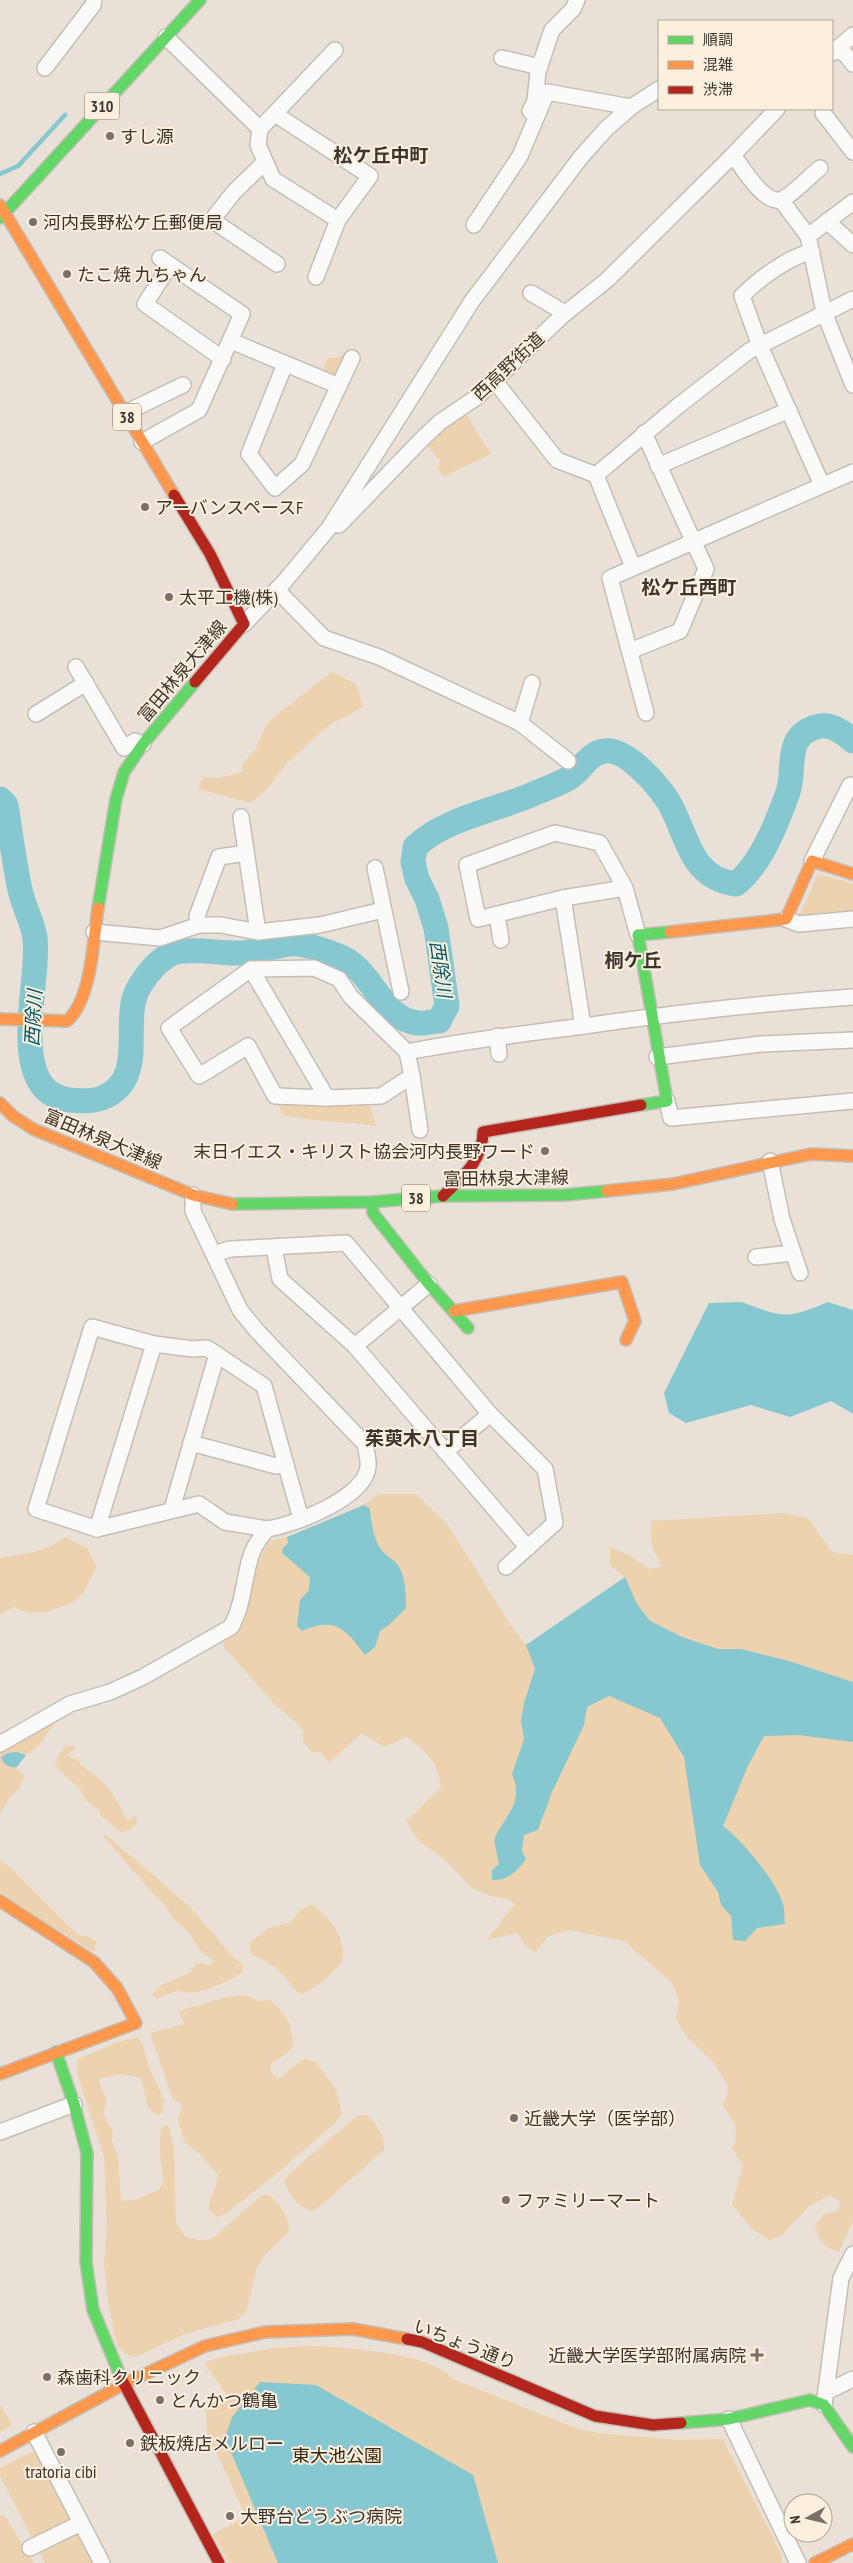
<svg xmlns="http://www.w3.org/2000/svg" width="853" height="2563" viewBox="0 0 853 2563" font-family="'PT Sans Narrow','Noto Sans JP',sans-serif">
<rect width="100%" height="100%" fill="#e9e1d7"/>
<g fill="#ecd2af">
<polygon points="343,353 351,356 338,384 320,376 328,358 340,357"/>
<polygon points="462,408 491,454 443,477 438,467 440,461 422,439"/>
<polygon points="332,672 356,684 363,707 329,725 286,764 268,788 251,803 198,789 203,777 218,778 243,772 242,764 255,750 266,725 276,715"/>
<polygon points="823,875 853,884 853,914 799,917 817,876"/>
<path d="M276 1099 368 1101 376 1126C345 1121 314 1122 283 1115Z"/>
<path d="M379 1494H416L447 1524 512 1627 526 1645 625 1578 610 1565V1547L629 1555 649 1569 662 1567 652 1547 651 1521 784 1513 808 1518 832 1552 853 1555V2221L839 2252C824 2247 819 2240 815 2225L824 2214 838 2211 840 2201 829 2195 808 2207 781 2236 769 2240 751 2228 732 2204 743 2166 732 2149C741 2132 733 2119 722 2104L726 2099 728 2086 714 2063 685 2035 676 2019 679 2000 672 1983 624 1941 569 1930 547 1937 536 1952 527 1947 517 1933 488 1940 492 1932 500 1926 502 1919 515 1905 509 1899 490 1896 472 1888 445 1860 419 1841 406 1821 441 1788C438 1762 428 1752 406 1737L384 1747 362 1733 329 1763 320 1752H312L303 1742V1731L298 1724 276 1706 223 1646 225 1637C257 1617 245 1598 256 1569 259 1560 265 1550 270 1541 305 1533 350 1516 379 1494Z"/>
<path d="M66 1537 88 1549 96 1567 83 1594 72 1603 46 1612 28 1613 14 1607 0 1615V1558C24 1554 46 1552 66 1537Z"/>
<polygon points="59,1717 39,1745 26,1755 8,1753 1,1757 24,1775 19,1789 11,1796 0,1813 0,1749"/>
<path d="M66 1745 76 1747 68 1755 72 1759H77C82 1769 93 1772 101 1780 114 1794 119 1803 126 1819L130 1820 136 1815C138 1826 132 1830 121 1832L101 1816 99 1810 88 1803 79 1788 58 1769 55 1762Z"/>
<path d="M105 1834 189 1906 236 1960 243 1963V1973C229 1980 192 2000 180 1990L157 1998 151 1996 161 1985 190 1973 196 1963 211 1965 213 1963 211 1958C199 1952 197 1946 191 1935 188 1930 181 1926 177 1922 168 1911 163 1901 152 1892L103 1836Z"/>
<polygon points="0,1860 15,1872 78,1935 89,1937 97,1942 94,1952 0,1894"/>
<path d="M312 1904C331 1920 345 1935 343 1961 331 1973 317 1990 300 1994 293 1989 291 1984 286 1978 277 1967 265 1960 252 1955L249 1944 267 1929 291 1922 300 1910Z"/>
<path d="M246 1995 258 2001 270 2000C288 2016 292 2023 293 2048L270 2065 271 2072 278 2079 304 2059 315 2061 336 2090 342 2113 336 2122 274 2176 224 2215 216 2217 209 2209C209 2196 217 2188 218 2175L199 2153 185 2143 178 2119 181 2111V2103L173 2100 150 2033 185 2024 178 2011 227 1997Z"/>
<path d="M138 2037 143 2045 149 2067 164 2100 163 2112 157 2115 148 2107 141 2078 122 2074 98 2079 107 2102 103 2113 113 2132 112 2141 118 2157 121 2200C136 2203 146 2194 159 2190L164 2180C160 2163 158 2143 162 2126L168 2125 174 2148 176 2223 185 2236 198 2240 212 2239 262 2195H270C280 2206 290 2217 289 2232L265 2255 257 2267 248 2305 246 2312 239 2319 185 2334 135 2357 125 2354 117 2345 108 2302 104 2264 107 2226 104 2157 76 2070 78 2059 118 2042Z"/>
<path d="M358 2115H367C377 2126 385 2135 384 2150L318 2208 311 2212C297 2205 289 2196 284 2181L289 2174Z"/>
<path d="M307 2346C342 2347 430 2352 453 2379L578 2429 598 2433 680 2440 725 2439V2444L781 2553 782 2563H229L213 2534 246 2517 216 2451 208 2454 206 2403 226 2394 205 2364 213 2359 274 2348Z"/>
<polygon points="0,2404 12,2425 0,2432"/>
<polygon points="38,2452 95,2563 45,2563 0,2476 0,2468 29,2453"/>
<polygon points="0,2515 5,2516 34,2563 0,2563"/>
</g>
<g fill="#87c7cf">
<path d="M742 1302C783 1318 788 1319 828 1302L853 1310V1414L831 1401 790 1417 751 1405 686 1423 669 1413 664 1393 709 1303Z"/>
<path d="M364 1505 370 1509C371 1522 374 1543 384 1553 390 1559 397 1561 400 1569 406 1581 406 1596 406 1608L390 1624 380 1631 375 1647 365 1655C346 1629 335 1616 302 1631L297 1626 300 1600 309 1590 310 1577 282 1553 283 1548 288 1543 287 1537Z"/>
<path d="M625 1577 637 1604 650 1621 682 1637 718 1649H741L789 1661 853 1682V1742L798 1735 764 1736 748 1766 723 1826C740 1838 778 1883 783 1904 785 1910 784 1917 785 1924L757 1928 745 1941 733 1940 731 1916 721 1905 718 1892 700 1865 684 1757 660 1718 609 1696 587 1707 584 1725 552 1792 538 1830 524 1835 522 1851 526 1859C518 1871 507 1881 492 1880V1870L499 1864 494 1840C504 1816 525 1803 512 1774L524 1739 521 1721 524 1703 535 1669 526 1645Z"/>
<path d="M17 1752 26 1755 17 1767C9 1768 3 1765 1 1757L8 1753Z"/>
<polygon points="260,2382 316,2385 473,2475 498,2563 278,2563 225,2438 232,2417"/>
</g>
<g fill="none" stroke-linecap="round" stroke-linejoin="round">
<polyline stroke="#87c7cf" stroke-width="4.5" points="0,174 18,166 65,115"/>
<path stroke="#87c7cf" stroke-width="25" d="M0 799 6 805C11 835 14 864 21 894 25 909 33 923 35 938 41 980 4 1091 69 1100 79 1101 92 1102 102 1098 145 1081 125 1032 134 999 137 987 145 977 153 968 158 962 169 954 176 952 198 948 221 954 242 953 259 952 275 945 291 944 301 942 329 952 339 956 373 969 380 1019 418 1023 425 1024 433 1021 439 1021L447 1006 436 928 427 899 417 879 413 862 415 847C446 818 493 811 531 795 543 789 558 785 569 778 582 770 588 753 605 751 626 748 657 784 668 801 688 833 688 878 736 884 761 864 776 825 787 795 797 771 782 737 816 727 830 722 843 732 853 741"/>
<g stroke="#c5beb7" stroke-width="18">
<g id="street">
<polyline points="166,37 260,129"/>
<polyline points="832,48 845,54 853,64"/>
<polyline points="335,50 260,129 258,145 273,179 338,220"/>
<polyline points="832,53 853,35"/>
<polyline points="502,58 540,67"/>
<polyline points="45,68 93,5 94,0"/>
<polyline points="530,111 535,101 538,71 552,30 573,9 577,0"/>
<polyline points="823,113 853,152"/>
<polyline points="275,114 370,176 338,220 316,277"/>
<path d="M733 155C742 167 763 203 780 200 789 198 811 175 820 168"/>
<polyline points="265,162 234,192 212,220 277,264"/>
<polyline points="781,200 808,236 824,312 853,385"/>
<polyline points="827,221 853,245"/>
<polyline points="474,225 520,156 547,92 631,107"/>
<polyline points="808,236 853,202"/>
<path d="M812 252C791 255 757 280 742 296L760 346 822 485"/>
<polyline points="170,265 145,304 223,359"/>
<polyline points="531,293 565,313"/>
<polyline points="231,341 339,386"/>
<polyline points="285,364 249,454 275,488 302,464 352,358"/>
<polyline points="494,380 557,460 596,475 633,567"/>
<polyline points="125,413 183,385"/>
<polyline points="142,442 199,410 242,314 160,258"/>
<polyline points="658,466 789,410"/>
<polyline points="596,475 678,406 749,351 853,299"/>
<polyline points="339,525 422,439 440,422 477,397 562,316 607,280 731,157 777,109"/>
<polyline points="277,590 324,638 379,657 520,723 568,761"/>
<polyline points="244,624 284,582 329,528 472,301 581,157 606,129 631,107 659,89"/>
<polyline points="630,651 680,631 706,569 644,433"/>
<polyline points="76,667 124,748 135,741 143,744"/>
<polyline points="646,713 610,578 853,472"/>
<polyline points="36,714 86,683"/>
<polyline points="520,723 532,683"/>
<polyline points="241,817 258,932"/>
<polyline points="812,861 850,785 853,787"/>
<polyline points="375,868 401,992"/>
<polyline points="625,888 563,898 478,919 467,865 555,833 600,843 625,888 638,935"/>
<polyline points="563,898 583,1026"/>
<polyline points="497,916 501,940"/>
<polyline points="786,919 799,924 853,919"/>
<polyline points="199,925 197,916 219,857 246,853"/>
<polyline points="94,932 160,938 199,925 221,925 258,932 320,925 383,910"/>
<polyline points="251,969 169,1028 199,1076 248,1046 275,1096 327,1098"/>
<polyline points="497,1036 499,1054"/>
<path d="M407 1052 412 1076 381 1096 327 1098 251 969 314 968 339 979 351 997 407 1052C467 1040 524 1034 584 1026 674 1013 763 1003 853 997"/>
<polyline points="657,1057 761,1044 853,1040"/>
<polyline points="412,1076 420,1130"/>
<polyline points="667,1101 671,1118 853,1101"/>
<polyline points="770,1161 782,1219 800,1273"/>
<polyline points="274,1247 280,1279 355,1346 528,1548"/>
<polyline points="214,1254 230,1249 346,1243 490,1414 545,1469 555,1523 506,1567"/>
<polyline points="756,1257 793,1253"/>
<polyline points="355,1346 429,1284"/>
<polyline points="191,1443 276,1466 286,1464"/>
<polyline points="445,1452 490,1414"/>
<polyline points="172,1509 217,1354"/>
<polyline points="97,1529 154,1344"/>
<polyline points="267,1529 225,1522 199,1504 97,1529 36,1509 92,1327 154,1344 193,1349 207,1348 264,1386 301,1519"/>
<path d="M0 1744 70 1704 110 1692 143 1677 231 1627C244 1604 243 1580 251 1556 254 1545 261 1537 267 1529 294 1525 365 1498 368 1467 369 1460 366 1451 365 1444L257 1331 240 1310 193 1211V1195"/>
<polyline points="0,2132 74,2104"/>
<polyline points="826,2392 853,2379"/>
<polyline points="824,2405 841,2278 853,2254"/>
<polyline points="729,2419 798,2563"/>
<polyline points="34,2432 102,2563"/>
<polyline points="30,2548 81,2523"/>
</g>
</g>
<g stroke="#c5beb7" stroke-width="14">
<g id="fast">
<polyline points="0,218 200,0"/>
<polyline points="98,908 116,799 124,772 143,744 195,682"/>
<polyline points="641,1105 667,1101 638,935 670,932"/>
<polyline points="372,1202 373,1213 429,1284 468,1328"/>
<polyline points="232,1204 372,1202 443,1196 565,1195 607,1191"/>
<polyline points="56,2052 74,2104 87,2153 86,2262 93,2310 122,2380"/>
<polyline points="681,2423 729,2419 810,2400 824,2405 853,2447"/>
</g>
</g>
<g stroke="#c5beb7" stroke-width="14">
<g id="slow">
<polyline points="0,205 174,495"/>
<polyline points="670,932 786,919 812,861 853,874"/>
<path d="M0 1019 67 1021C92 999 93 941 98 908"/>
<polyline points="0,1103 13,1116 33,1129 193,1195 232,1204"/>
<polyline points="607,1191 673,1184 811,1154 853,1156"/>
<polyline points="454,1311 622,1282 635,1321 626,1340"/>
<polyline points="0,1901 94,1962 117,1988 136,2023 0,2074"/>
<polyline points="0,2451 124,2384 205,2346 265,2332 353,2329 407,2339"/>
<polyline points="815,2563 853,2544"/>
</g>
</g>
<g stroke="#c5beb7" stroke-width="14">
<g id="jam">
<polyline points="174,495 210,554 244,624 195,682"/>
<path d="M443 1196C462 1177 483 1161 483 1132L641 1105"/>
<polyline points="407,2339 422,2342 595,2416 653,2425 681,2423"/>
<polyline points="122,2380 219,2563"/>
</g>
</g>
<use href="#street" stroke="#fcfaf9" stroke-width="15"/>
<use href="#fast" stroke="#63d668" stroke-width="11"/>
<use href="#slow" stroke="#ff974d" stroke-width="11"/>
<use href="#jam" stroke="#b3261e" stroke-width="11"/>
</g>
<g fill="#777169" stroke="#fdefdd" stroke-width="2">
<circle cx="110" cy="136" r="5"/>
<circle cx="33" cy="222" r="5"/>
<circle cx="67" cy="274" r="5"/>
<circle cx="145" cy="507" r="5"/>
<circle cx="169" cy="597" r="5"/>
<circle cx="545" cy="1151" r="5"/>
<circle cx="514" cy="2118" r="5"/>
<circle cx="506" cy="2200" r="5"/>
<path d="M754.5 2347.5h5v5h5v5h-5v5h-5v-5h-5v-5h5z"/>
<circle cx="47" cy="2377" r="5"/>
<circle cx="160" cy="2400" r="5"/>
<circle cx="130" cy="2443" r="5"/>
<circle cx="61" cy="2452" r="5"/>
<circle cx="230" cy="2516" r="5"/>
</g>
<g text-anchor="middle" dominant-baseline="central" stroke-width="4" stroke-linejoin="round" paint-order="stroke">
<g fill="#fdefdd" stroke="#746d62" stroke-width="1">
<rect x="84.5" y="92.5" width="35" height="27" rx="4"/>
<rect x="113" y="403.5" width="28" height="27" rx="4"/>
<rect x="402" y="1184.5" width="28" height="27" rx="4"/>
</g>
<g font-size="16" font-weight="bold" fill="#3a352e">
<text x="102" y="106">310</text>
<text x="127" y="417">38</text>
<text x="416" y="1198">38</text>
</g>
<g font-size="18" fill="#3a352e" stroke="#fdefdd" text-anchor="start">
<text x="120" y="136">すし源</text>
<text x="43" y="222">河内長野松ケ丘郵便局</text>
<text x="77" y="274">たこ焼 九ちゃん</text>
<text x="155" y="507">アーバンスペースF</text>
<text x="179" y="597">太平工機(株)</text>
<text x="535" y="1151" text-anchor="end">末日イエス・キリスト協会河内長野ワード</text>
<text x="524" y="2118">近畿大学（医学部）</text>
<text x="516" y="2200">ファミリーマート</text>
<text x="746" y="2355" text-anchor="end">近畿大学医学部附属病院</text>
<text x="57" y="2377">森歯科クリニック</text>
<text x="170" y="2400">とんかつ鶴亀</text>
<text x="140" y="2443">鉄板焼店メルロー</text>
<text x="61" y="2471" text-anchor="middle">tratoria cibi</text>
<text x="240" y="2516">大野台どうぶつ病院</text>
</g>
<g font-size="18" fill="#3a352e" stroke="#fdefdd">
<text transform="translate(508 366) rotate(-43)">西高野街道</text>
<text transform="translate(182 671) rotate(-50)">富田林泉大津線</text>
<text transform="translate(103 1139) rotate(23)">富田林泉大津線</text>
<text transform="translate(506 1178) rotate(-1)">富田林泉大津線</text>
<text transform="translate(465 2344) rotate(21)">いちょう通り</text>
</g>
<g font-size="18" fill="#37250a" stroke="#fdefdd">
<text x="337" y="2455">東大池公園</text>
</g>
<g font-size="19" font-weight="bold" fill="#3a352e" stroke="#fdefdd">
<text x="381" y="155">松ケ丘中町</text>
<text x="689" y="587">松ケ丘西町</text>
<text x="633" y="960">桐ケ丘</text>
<text x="422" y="1438">茱萸木八丁目</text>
</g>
<g font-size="19" font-style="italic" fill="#015964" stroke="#fdefdd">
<text transform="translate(441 969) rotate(82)">西除川</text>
<text transform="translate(33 1018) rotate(-87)">西除川</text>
</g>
</g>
<rect x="658" y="20" width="175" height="90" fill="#fdefdd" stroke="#afa597"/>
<rect x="668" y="36" width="25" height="8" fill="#63d668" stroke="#afa597"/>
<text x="703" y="45" font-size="15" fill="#3a352e">順調</text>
<rect x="668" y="61" width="25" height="8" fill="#ff974d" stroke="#afa597"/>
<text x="703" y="70" font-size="15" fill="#3a352e">混雑</text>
<rect x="668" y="86" width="25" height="8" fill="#b3261e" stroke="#afa597"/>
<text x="703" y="95" font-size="15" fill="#3a352e">渋滞</text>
<g transform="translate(808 2518) rotate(262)"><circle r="24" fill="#fdefdd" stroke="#afa597"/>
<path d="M0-4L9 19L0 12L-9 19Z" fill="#777169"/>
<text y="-8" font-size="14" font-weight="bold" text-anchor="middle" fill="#3a352e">N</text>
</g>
</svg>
